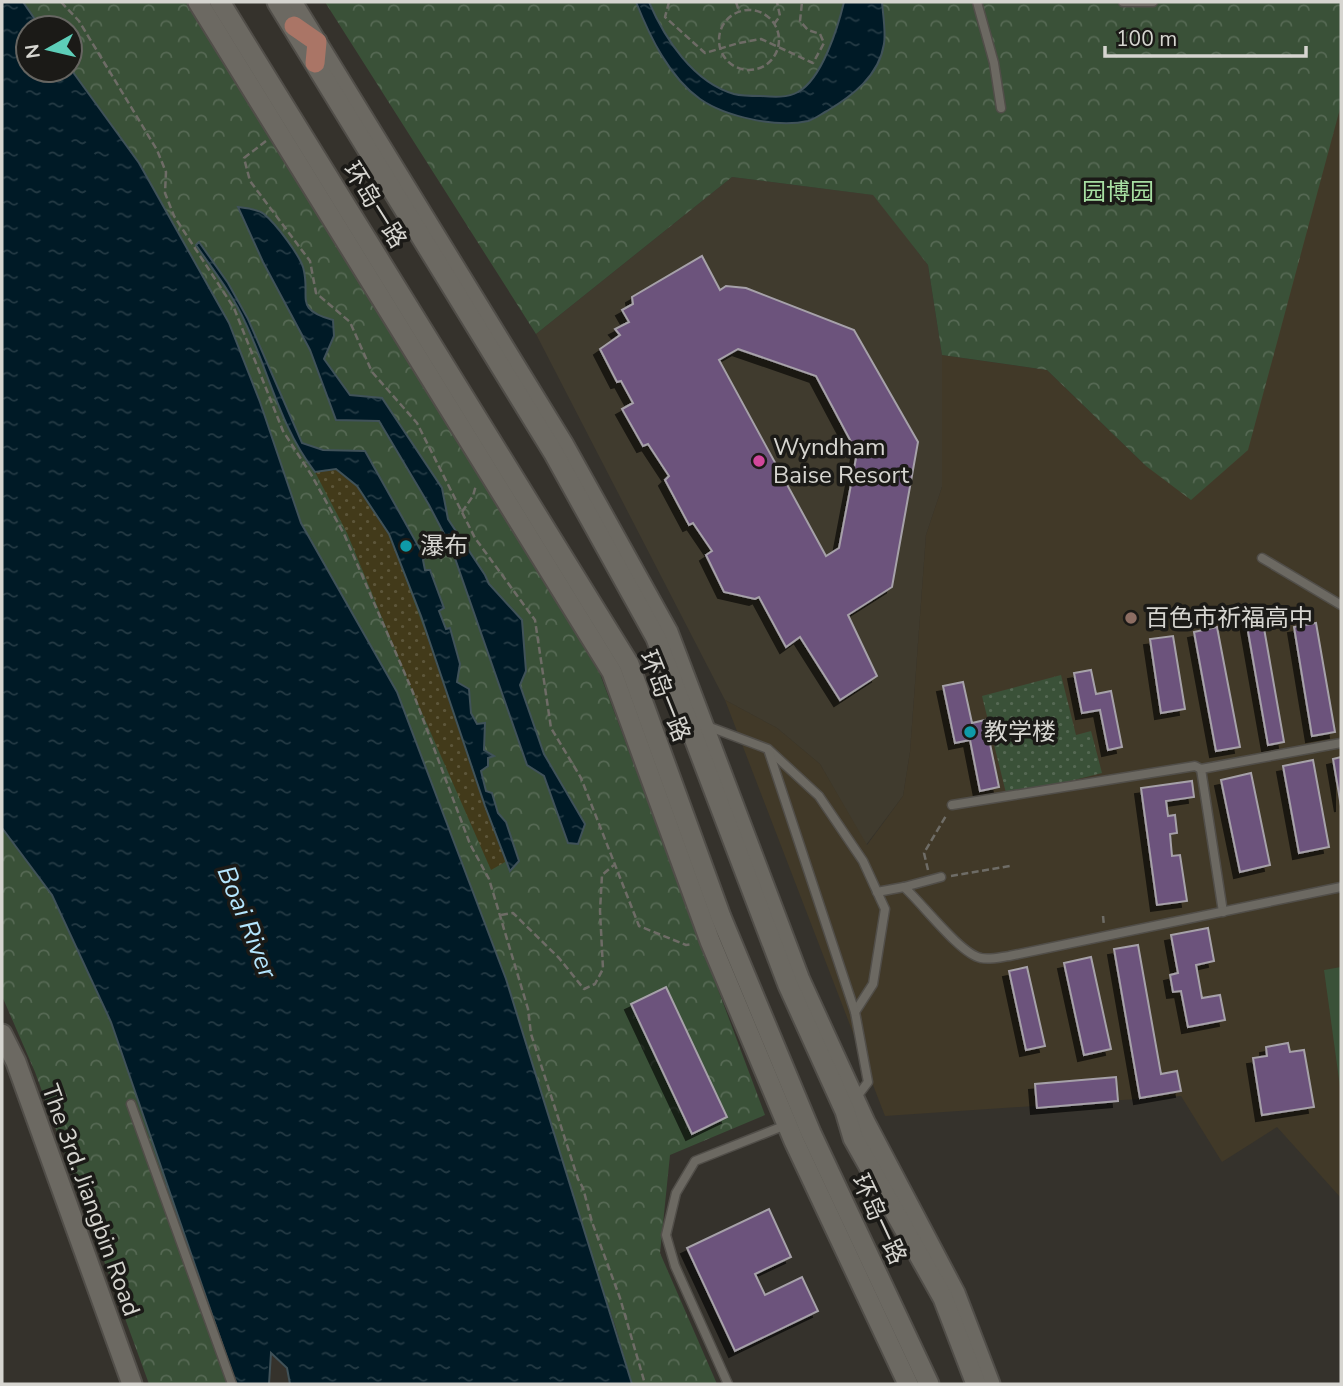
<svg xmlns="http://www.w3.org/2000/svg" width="1343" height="1386" viewBox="0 0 1343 1386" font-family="'Nunito Sans','Noto Sans SC',sans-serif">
<defs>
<pattern id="grass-dots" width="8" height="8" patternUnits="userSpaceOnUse" patternTransform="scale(1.75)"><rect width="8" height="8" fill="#3a5138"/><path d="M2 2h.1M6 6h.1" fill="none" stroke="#566954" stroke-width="1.8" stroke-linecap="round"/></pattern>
<pattern id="forest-crowns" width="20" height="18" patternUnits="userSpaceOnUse" patternTransform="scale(1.75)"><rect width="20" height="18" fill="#3a5138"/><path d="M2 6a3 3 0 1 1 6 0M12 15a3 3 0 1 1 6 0" fill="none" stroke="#566954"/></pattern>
<pattern id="sand-dots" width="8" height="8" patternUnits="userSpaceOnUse" patternTransform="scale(1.75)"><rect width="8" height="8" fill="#423a1a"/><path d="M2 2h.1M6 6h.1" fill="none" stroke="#5d563a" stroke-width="1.8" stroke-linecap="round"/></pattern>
<pattern id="water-ripples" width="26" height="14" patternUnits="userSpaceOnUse" patternTransform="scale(1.75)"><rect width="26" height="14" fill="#001a26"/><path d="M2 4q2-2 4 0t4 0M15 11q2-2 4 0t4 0" fill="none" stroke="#243a44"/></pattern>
<filter id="shadow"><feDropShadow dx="-6" dy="6" stdDeviation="0" flood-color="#0009"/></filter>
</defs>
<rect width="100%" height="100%" fill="#35322c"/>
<polygon fill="#403b2e" points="732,177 874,195 928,265 942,355 942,487 926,535 910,752 903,796 866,845 820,764 777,728 725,700 536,334"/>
<polygon fill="#413928" points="1341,105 1341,1198 1277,1127 1222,1162 1181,1096 885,1116 725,700 777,728 820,764 867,845 903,796 910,752 926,535 942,487 942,355 1047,370 1146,466 1316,191"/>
<polygon fill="url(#grass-dots)" points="1061,675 1076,735 1091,731 1102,773 1007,797 982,696"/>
<g fill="url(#forest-crowns)">
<polygon points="22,2 188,2 450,426 600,674 765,1115 670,1155 660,1253 717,1384 632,1384 615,1325 397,692 301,523 260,402 139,163 70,68 70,28 41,28"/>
<polygon points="325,2 1341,2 1341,105 1248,450 1191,500 1146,466 1047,370 942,355 928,265 873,195 732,177 536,334"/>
<polygon points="2,828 52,895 111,1022 236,1384 149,1384 35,1072 2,996"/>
</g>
<polygon fill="url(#sand-dots)" points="336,469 357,486 389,534 455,712 485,806 503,847 505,862 491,870 412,690 347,533 315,472"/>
<polygon fill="#3a5138" points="1341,967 1341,1094 1324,970"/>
<g fill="url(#water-ripples)" stroke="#405259" stroke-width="2">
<polygon points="2,2 23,2 41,28 28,28 28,70 70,70 70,68 139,163 229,323 260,402 301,523 397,692 506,979 632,1384 290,1384 287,1368 271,1353 269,1384 236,1384 111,1022 52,895 2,828"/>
<path d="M636 2H649C665 39 693 82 734 94 742 96 753 96 761 96 773 97 788 98 798 92 822 79 838 27 844 2H882C883 15 886 31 884 44 879 76 852 96 827 111 821 114 815 119 808 121 777 128 726 117 700 99 669 77 650 37 636 2Z"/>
<path d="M238 207C246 208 258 209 264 214 275 223 302 257 304 271 310 299 294 309 333 320L334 336 324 359 350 395 382 398 442 488 448 519 485 575 489 584 522 620 526 671 520 685 544 754 585 824 578 844 568 843 544 776 527 765 451 547 429 505 379 421 336 420 310 350 263 262Z"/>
<path d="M199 242 228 283 248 319 302 443 323 450 365 451 425 558 423 560 425 570H430L444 608 439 611 446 629 450 628 460 664 457 682 469 689 471 713 477 724 485 723 484 750 494 756 488 758V766L481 771 486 791 492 793 498 813 506 822 519 861 510 871 485 806 421 616 389 534 357 486 336 469 315 472C280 427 269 372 245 322 233 295 213 270 196 245Z"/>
</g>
<g fill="#6c537c" stroke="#a6a1a9" stroke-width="2" fill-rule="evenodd" filter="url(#shadow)">
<path d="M702 256 720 290 726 286 746 288 854 330 918 442 892 587 848 615 877 676 840 700 800 637 786 647 759 597 755 599 724 592 706 555 712 551 693 523 689 525 665 480 669 476 648 444 643 446 622 409 633 403 621 381 617 382 600 349 620 335 615 329 629 322 622 310 633 304 632 297ZM738 349 816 376 857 453 839 548 826 556 719 360Z"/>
<polygon points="1262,617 1284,742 1268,745 1246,620"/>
<polygon points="1316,623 1335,732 1312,736 1294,627"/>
<polygon points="1217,627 1240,747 1216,751 1194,632"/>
<polygon points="1173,636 1185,709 1161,713 1150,639"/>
<polygon points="1091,670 1096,694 1111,691 1122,747 1108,750 1100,710 1082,713 1074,673"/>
<polygon points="963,682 972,723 985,720 999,787 980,791 970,740 955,743 943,686"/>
<polygon points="1341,757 1341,806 1333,759"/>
<polygon points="1313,760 1329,847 1299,853 1283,766"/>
<polygon points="1251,773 1270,865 1240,872 1221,780"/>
<polygon points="1192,781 1194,797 1166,801 1168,816 1175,815 1177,833 1170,834 1172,856 1180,855 1187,901 1157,905 1141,788"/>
<polygon points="1208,928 1214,961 1196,965 1202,998 1220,995 1225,1020 1188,1027 1181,991 1173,992 1170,975 1178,973 1171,935"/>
<polygon points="1138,945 1161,1074 1177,1071 1181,1091 1140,1098 1114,949"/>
<polygon points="1091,957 1111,1049 1084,1055 1064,963"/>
<polygon points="1027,967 1045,1046 1026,1050 1009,971"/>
<polygon points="666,987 727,1117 692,1134 631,1004"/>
<polygon points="1288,1043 1290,1052 1304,1050 1314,1107 1262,1115 1253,1058 1267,1056 1266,1047"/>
<polygon points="1116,1077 1118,1101 1037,1108 1035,1084"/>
<polygon points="769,1209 791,1257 755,1274 765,1295 802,1277 818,1311 735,1351 687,1248"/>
</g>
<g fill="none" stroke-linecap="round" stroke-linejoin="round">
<g stroke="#514e49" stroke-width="11">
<g id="service">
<polyline points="977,2 994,63 1001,108"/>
<polyline points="1123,2 1153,2"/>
<polyline points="1262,558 1341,605"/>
<polyline points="707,726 768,749 819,796 863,861 885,909 873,984 855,1012 868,1082 856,1098"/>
<polyline points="769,752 855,1012"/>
<polyline points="1201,769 1223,912"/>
<polyline points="952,805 1195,766 1201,769 1341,743"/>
<polyline points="904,887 941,877"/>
<path d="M877 892 904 887C922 903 960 954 981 958 990 960 1001 957 1009 956L1341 887"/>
<polyline points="131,1104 232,1384"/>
<polyline points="728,1384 675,1266 666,1235 676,1193 695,1161 786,1125"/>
</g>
</g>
<g stroke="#514e49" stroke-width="23">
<g id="tertiary">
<polyline points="198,2 612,672 710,941 794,1141 908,1384"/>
<polyline points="292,2 564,445 668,632 800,980 865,1122 955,1293 990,1384"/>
</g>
</g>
<g stroke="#514e49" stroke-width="23">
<g id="secondary">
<polyline points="220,2 629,664 721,917 811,1133 929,1384"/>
<polyline points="277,2 553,452 656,638 788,985 845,1111 853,1138 943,1298 976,1384"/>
<polyline points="2,1034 16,1062 132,1384"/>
</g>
</g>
<g stroke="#514e49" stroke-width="23">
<polyline id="primary" points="294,26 317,42 315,63"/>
</g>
<g stroke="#6e6c66" stroke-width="2.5" stroke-dasharray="7 3.5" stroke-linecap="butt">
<polyline points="61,2 79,21 157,150 166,172 165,193 174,216 234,308 283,431 312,476 344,534 412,690 470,844 489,879 528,1009 531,1034 578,1179 583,1188 592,1222 620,1298 645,1384"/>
<polyline points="736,2 739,11"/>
<circle cx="749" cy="40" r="30"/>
<polyline points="774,24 780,16 777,2"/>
<polyline points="266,141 244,158 250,181 310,261 316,293 350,322 372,372 417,423 475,538 535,620 551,728 581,778 639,926 686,945 693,944"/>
<polyline points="462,512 473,496 476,485"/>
<polyline points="928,870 924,853 947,814"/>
<polyline points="951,876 1010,866"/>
<polyline points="501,915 513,913 559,958 584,989 595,984 603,969 600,911 602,875 614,865"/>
<polyline points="1103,916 1104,926"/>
</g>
<use href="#service" stroke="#6c6962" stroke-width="8"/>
<use href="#tertiary" stroke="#6c6962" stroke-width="19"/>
<use href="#secondary" stroke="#6c6962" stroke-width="19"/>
<use href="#primary" stroke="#aa7566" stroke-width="19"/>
<polyline stroke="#6e6c66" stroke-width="2.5" stroke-dasharray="7 3.5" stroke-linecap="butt" points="669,2 665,17 705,53 739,43 761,39 813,63 824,43 820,34 808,30 800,21 802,2"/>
</g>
<circle fill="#d1479c" stroke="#1b1a17" stroke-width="2.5" cx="759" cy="461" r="7"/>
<g fill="#0f9aa8" stroke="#1b1a17" stroke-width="2.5">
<circle cx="406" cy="546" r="7"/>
<circle cx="970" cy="732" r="7"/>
</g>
<circle fill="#8d6e63" stroke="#1b1a17" stroke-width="2.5" cx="1131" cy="618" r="7"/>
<g text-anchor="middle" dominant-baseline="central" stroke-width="7" stroke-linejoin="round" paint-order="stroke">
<g font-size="24" fill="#a7dfa2" stroke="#1b1a17">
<text x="1118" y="192">园博园</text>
</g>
<g font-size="24" fill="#d6d5d0" stroke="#1b1a17">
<text transform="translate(375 205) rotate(58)">环岛一路</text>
<text transform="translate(665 696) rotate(68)">环岛一路</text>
<text transform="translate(91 1200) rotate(70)">The 3rd. Jiangbin Road</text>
<text transform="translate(879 1219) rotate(65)">环岛一路</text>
</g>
<g font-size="24" fill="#d6d5d0" stroke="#1b1a17" text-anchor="start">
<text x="773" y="447">Wyndham<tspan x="773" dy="28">Baise Resort</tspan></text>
<text x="420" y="546">瀑布</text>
<text x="1145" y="618">百色市祈福高中</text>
<text x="984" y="732">教学楼</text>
</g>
<g font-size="26" font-style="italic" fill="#b4e5fd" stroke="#1b1a17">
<text transform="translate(247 922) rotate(68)">Boai River</text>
</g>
</g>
<rect width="1343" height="1386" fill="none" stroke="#d6d5d0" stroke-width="7"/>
<g transform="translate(49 49) rotate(262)"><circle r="33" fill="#1b1a17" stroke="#666561" stroke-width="2"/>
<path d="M0-5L12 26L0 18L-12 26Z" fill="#5dceb9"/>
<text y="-10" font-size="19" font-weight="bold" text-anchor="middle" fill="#d6d5d0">N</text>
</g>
<path d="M1105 46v10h201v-10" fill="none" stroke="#d6d5d0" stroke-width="3.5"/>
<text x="1116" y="46" font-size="21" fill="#d6d5d0" stroke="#1b1a17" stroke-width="5" paint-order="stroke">100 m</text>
</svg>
